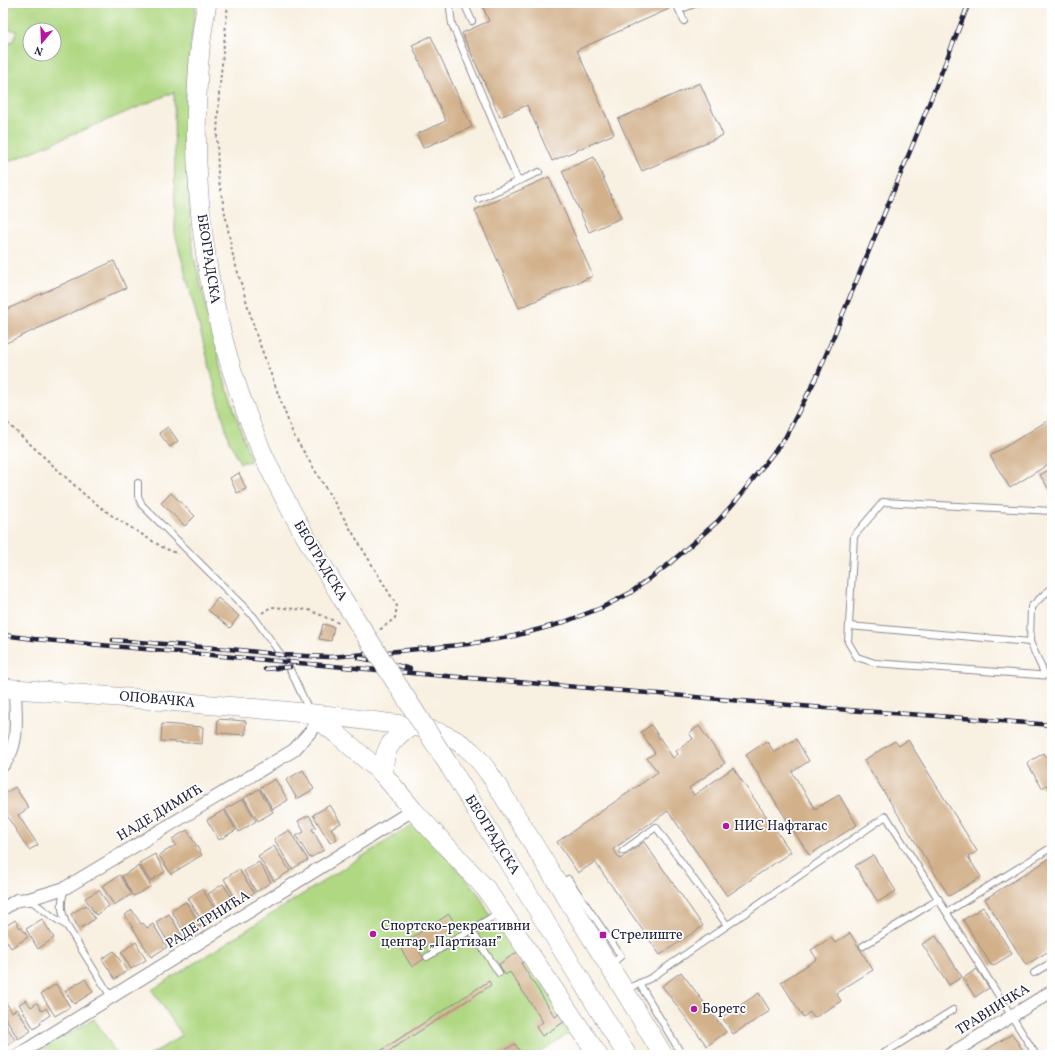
<svg xmlns="http://www.w3.org/2000/svg" width="1055" height="1058" viewBox="0 0 1055 1058" font-family="Vollkorn,serif">
<rect width="100%" height="100%" fill="#fff"/>
<filter id="ink" filterUnits="userSpaceOnUse"><feTurbulence type="fractalNoise" baseFrequency=".025" numOctaves="2"/><feDisplacementMap in="SourceGraphic" scale="8" xChannelSelector="R" yChannelSelector="G"/><feConvolveMatrix kernelMatrix="1 2 1 2 8 2 1 2 1" color-interpolation-filters="sRGB"/></filter>
<filter id="wash" filterUnits="userSpaceOnUse"><feTurbulence type="fractalNoise" baseFrequency=".012" numOctaves="4" result="noise"/><feDisplacementMap in="SourceGraphic" scale="16" xChannelSelector="R" yChannelSelector="G"/><feGaussianBlur stdDeviation="0.9" result="paint"/><feColorMatrix in="noise" values="0 0 0 0 0 0 0 0 0 0 0 0 0 0 0 0 0 1.4 0 .05"/><feComposite in="paint" operator="in"/></filter>
<g filter="url(#wash)">
<rect width="100%" height="100%" fill="#f8f0e1"/>
<g fill="#b0d883" stroke="#697d5f" fill-rule="evenodd">
<path d="M3 3H196L186 87 189 205 194 257 224 379 251 461 240 463 229 441 175 233 174 92 3 164V41L12 43 17 31 3 28ZM30 30H54V54H30Z"/>
<polygon points="418,821 480,896 489,914 494,922 518,946 574,1030 536,1055 150,1055 182,1035 152,990"/>
<polygon points="94,1019 118,1055 31,1055"/>
</g>
<g id="blocks">
<g fill="#d2b08a">
<polygon points="481,3 666,3 669,9 577,50 614,134 552,161 527,105 500,117 462,33 489,21"/>
<polygon points="431,36 472,127 423,148 417,134 446,121 412,45"/>
<polygon points="700,83 723,135 642,171 618,119"/>
<polygon points="594,157 621,218 589,232 562,171"/>
<polygon points="549,177 593,276 519,308 475,210"/>
<polygon points="114,261 126,288 6,343 3,336 3,311"/>
<polygon points="1052,418 1052,462 1010,488 990,456"/>
<polygon points="168,427 178,441 170,447 159,433"/>
<polygon points="1052,468 1052,494 1040,475"/>
<polygon points="239,473 246,489 237,493 230,478"/>
<polygon points="171,493 195,516 185,526 161,503"/>
<polygon points="218,598 239,616 230,628 208,610"/>
<polygon points="323,624 334,627 331,641 319,639"/>
<polygon points="218,719 246,721 245,735 217,733"/>
<polygon points="162,724 203,727 202,744 161,741"/>
<polygon points="651,725 673,758 678,754 676,751 693,739 689,733 699,726 725,763 689,788 694,795 733,768 791,852 727,896 668,811 613,849 620,859 644,842 703,926 660,955 595,862 578,873 557,842 658,772 647,758 655,753 641,732"/>
<polygon points="796,739 809,761 792,772 815,809 839,795 857,825 809,855 746,755 767,741 774,752"/>
<polygon points="908,740 977,851 968,857 981,877 949,896 864,760 895,741 899,746"/>
<polygon points="1044,753 1052,766 1052,782 1042,788 1027,763"/>
<polygon points="303,770 314,789 297,799 286,780"/>
<polygon points="275,779 288,800 273,809 260,788"/>
<polygon points="15,787 29,808 18,815 38,845 29,850 3,810 3,795"/>
<polygon points="259,789 273,812 258,821 244,798"/>
<polygon points="243,799 256,821 239,832 225,809"/>
<polygon points="330,805 341,823 331,828 337,839 330,843 313,815"/>
<polygon points="224,810 236,830 219,840 207,820"/>
<polygon points="309,815 316,827 312,829 324,850 310,858 296,836 304,832 298,821"/>
<polygon points="187,830 202,855 171,874 159,855 176,845 172,839"/>
<polygon points="289,830 308,860 292,869 274,839"/>
<polygon points="274,846 290,871 274,881 258,856"/>
<polygon points="3,853 7,854 3,869"/>
<polygon points="155,854 165,872 150,881 139,863"/>
<polygon points="873,855 896,891 878,902 855,866"/>
<polygon points="1052,857 1052,949 1026,965 985,899"/>
<polygon points="259,862 271,882 256,892 244,871"/>
<polygon points="139,866 151,886 134,896 132,894 114,905 102,886 120,875 131,893 122,876"/>
<polygon points="239,869 254,893 238,903 224,879"/>
<polygon points="223,884 236,904 221,914 208,894"/>
<polygon points="202,889 219,915 204,924 188,898"/>
<polygon points="99,890 109,906 96,915 85,898"/>
<polygon points="186,902 201,926 186,935 171,910"/>
<polygon points="86,905 95,919 79,929 71,914"/>
<polygon points="983,907 1012,954 992,966 963,920"/>
<polygon points="132,910 141,924 143,923 147,928 153,924 167,947 151,957 125,915"/>
<polygon points="169,914 183,937 170,945 156,922"/>
<polygon points="449,914 457,927 419,951 424,959 412,967 399,946"/>
<polygon points="42,919 54,938 38,949 26,929"/>
<polygon points="15,920 20,928 21,927 28,937 11,948 3,935 3,928"/>
<polygon points="850,933 873,970 836,993 841,1001 814,1018 810,1012 803,1017 781,982 817,959 811,950 831,938 835,943"/>
<polygon points="936,936 962,977 949,985 922,944"/>
<polygon points="136,942 146,960 131,969 121,952"/>
<polygon points="114,951 127,971 115,979 102,959"/>
<polygon points="519,951 525,961 521,963 555,1017 559,1014 564,1022 542,1036 536,1027 543,1022 510,972 505,975 499,964"/>
<polygon points="977,969 989,988 975,997 963,978"/>
<polygon points="681,972 726,1032 707,1046 662,986"/>
<polygon points="85,979 93,992 74,1004 65,991"/>
<polygon points="489,981 491,985 383,1055 374,1055"/>
<polygon points="56,984 70,1007 55,1016 41,994"/>
<polygon points="759,993 770,1011 733,1034 722,1017"/>
<polygon points="3,998 12,1012 17,1009 31,1031 18,1039 3,1014"/>
<polygon points="26,1000 31,1007 37,1003 42,1011 46,1008 50,1015 40,1022 41,1024 34,1029 19,1004"/>
<polygon points="6,1025 15,1040 3,1048 3,1027"/>
<polygon points="1012,1034 1026,1055 978,1055"/>
<polygon points="515,1044 522,1055 501,1055 500,1053"/>
</g>
</g>
</g>
<g filter="url(#ink)">
<use href="#blocks" fill-opacity="0" stroke="#8d898e" stroke-width="1"/>
<g fill="none" stroke-linecap="round" stroke-linejoin="round">
<g stroke="#8d898e" stroke-width="8">
<g id="lane">
<polyline points="451,3 450,10 452,24 518,181"/>
<polyline points="464,3 472,21"/>
<polyline points="676,3 684,21"/>
<polyline points="679,10 697,3"/>
<polyline points="478,199 539,172"/>
<polyline points="138,483 138,496 142,505 254,617 287,663 309,710"/>
<polyline points="1052,511 883,502 854,536 848,642 857,657 875,663 1052,676"/>
<polyline points="849,626 1030,642"/>
<polyline points="1045,675 1030,642 1031,607 1052,587"/>
<polyline points="623,851 656,827 727,925"/>
<polyline points="568,879 621,956 610,965"/>
<path d="M65 888C60 903 61 912 67 926"/>
<polyline points="29,899 53,917 67,926 111,997"/>
<polyline points="947,912 1052,847"/>
<polyline points="471,930 499,973"/>
<polyline points="863,946 939,899"/>
<polyline points="427,957 500,912"/>
<polyline points="1034,973 1052,962"/>
<polyline points="639,983 682,1055"/>
<polyline points="627,989 651,978 886,816 1036,1055"/>
<polyline points="881,1055 953,1010"/>
</g>
</g>
<g stroke="#8d898e" stroke-width="14">
<g id="street">
<path d="M3 765C21 745 15 714 15 689"/>
<polyline points="3,909 17,900 29,899 65,888 294,750 320,721"/>
<polyline points="18,1055 413,810"/>
<polyline points="949,1055 1052,991"/>
</g>
</g>
<g stroke="#8d898e" stroke-width="20">
<g id="primary">
<path d="M207 3C201 33 198 63 197 94 192 216 213 339 262 452 285 503 313 550 342 598"/>
<path d="M3 688C97 695 190 703 284 711 318 714 352 718 386 723 405 725 425 727 442 734 468 744 478 757 493 779L624 990 663 1055"/>
<polyline points="311,714 337,734 383,774 413,810 486,889 598,1055"/>
<polyline points="450,767 627,1055"/>
<path d="M383 774C384 748 390 741 410 726"/>
</g>
</g>
<g stroke="#8d898e" stroke-width="2" stroke-dasharray="3 3" stroke-linecap="butt">
<polyline points="228,3 219,94 217,135 218,176 233,256 256,334 293,434 397,606 395,618 381,629 378,629"/>
<polyline points="3,419 86,496 111,515 162,547 178,554"/>
<polyline points="262,613 271,607 309,610 341,624"/>
</g>
<use href="#lane" stroke="#fff" stroke-width="6"/>
<use href="#street" stroke="#fff" stroke-width="12"/>
<use href="#primary" stroke="#fff" stroke-width="19"/>
<g stroke="#22223b" stroke-width="4.5">
<g id="rail">
<polyline points="3,635 34,639 422,674 861,711 938,716 1052,725"/>
<polyline points="113,640 240,650 282,655 330,657 367,654 469,644 514,636 559,624 601,608 630,593 669,564 718,521 739,497 785,438 818,374 913,144 969,3"/>
<polyline points="359,658 392,664 410,669"/>
<polyline points="265,669 290,667"/>
</g>
</g>
<use href="#rail" stroke="#fff" stroke-width="3" stroke-dasharray="9" stroke-linecap="butt"/>
<g stroke="#8d898e" stroke-width="20" stroke-linecap="butt">
<polyline id="primary-bridge" points="342,598 450,767"/>
</g>
<use href="#primary-bridge" stroke="#fff" stroke-width="19"/>
</g>
</g>
<g fill="#b5179e" stroke="#fff" stroke-width="1.5">
<circle cx="726" cy="826" r="4"/>
<circle cx="373" cy="934" r="4"/>
<rect x="599" y="931" width="8" height="8" rx="2"/>
<circle cx="694" cy="1009" r="4"/>
</g>
<g text-anchor="middle" dominant-baseline="central" stroke-width="3.5" stroke-linejoin="round" paint-order="stroke">
<g font-size="14" fill="#22223b" stroke="#fff">
<text transform="translate(208 259) rotate(81)">БЕОГРАДСКА</text>
<text transform="translate(320 561) rotate(59)">БЕОГРАДСКА</text>
<text transform="translate(157 700) rotate(5)">ОПОВАЧКА</text>
<text transform="translate(160 813) rotate(-31)">НАДЕ ДИМИЋ</text>
<text transform="translate(492 835) rotate(58)">БЕОГРАДСКА</text>
<text transform="translate(208 920) rotate(-32)">РАДЕ ТРНИЋА</text>
<text transform="translate(993 1010) rotate(-32)">ТРАВНИЧКА</text>
</g>
<g font-size="14" fill="#22223b" stroke="#fff" text-anchor="start">
<text x="734" y="826">НИС Нафтагас</text>
<text x="381" y="926">Спортско-рекреативни<tspan x="381" dy="16">центар „Партизан”</tspan></text>
<text x="611" y="935">Стрелиште</text>
<text x="702" y="1009">Боретс</text>
</g>
</g>
<rect width="1055" height="1058" fill="none" stroke="#fff" stroke-width="16"/>
<g transform="translate(42 42) rotate(199)"><circle r="19" fill="#ffffff" stroke="#a7a7b1"/>
<path d="M0-3L7 15L0 10L-7 15Z" fill="#b5179e"/>
<text y="-6" font-size="11" font-weight="bold" text-anchor="middle" fill="#22223b">N</text>
</g>
</svg>
